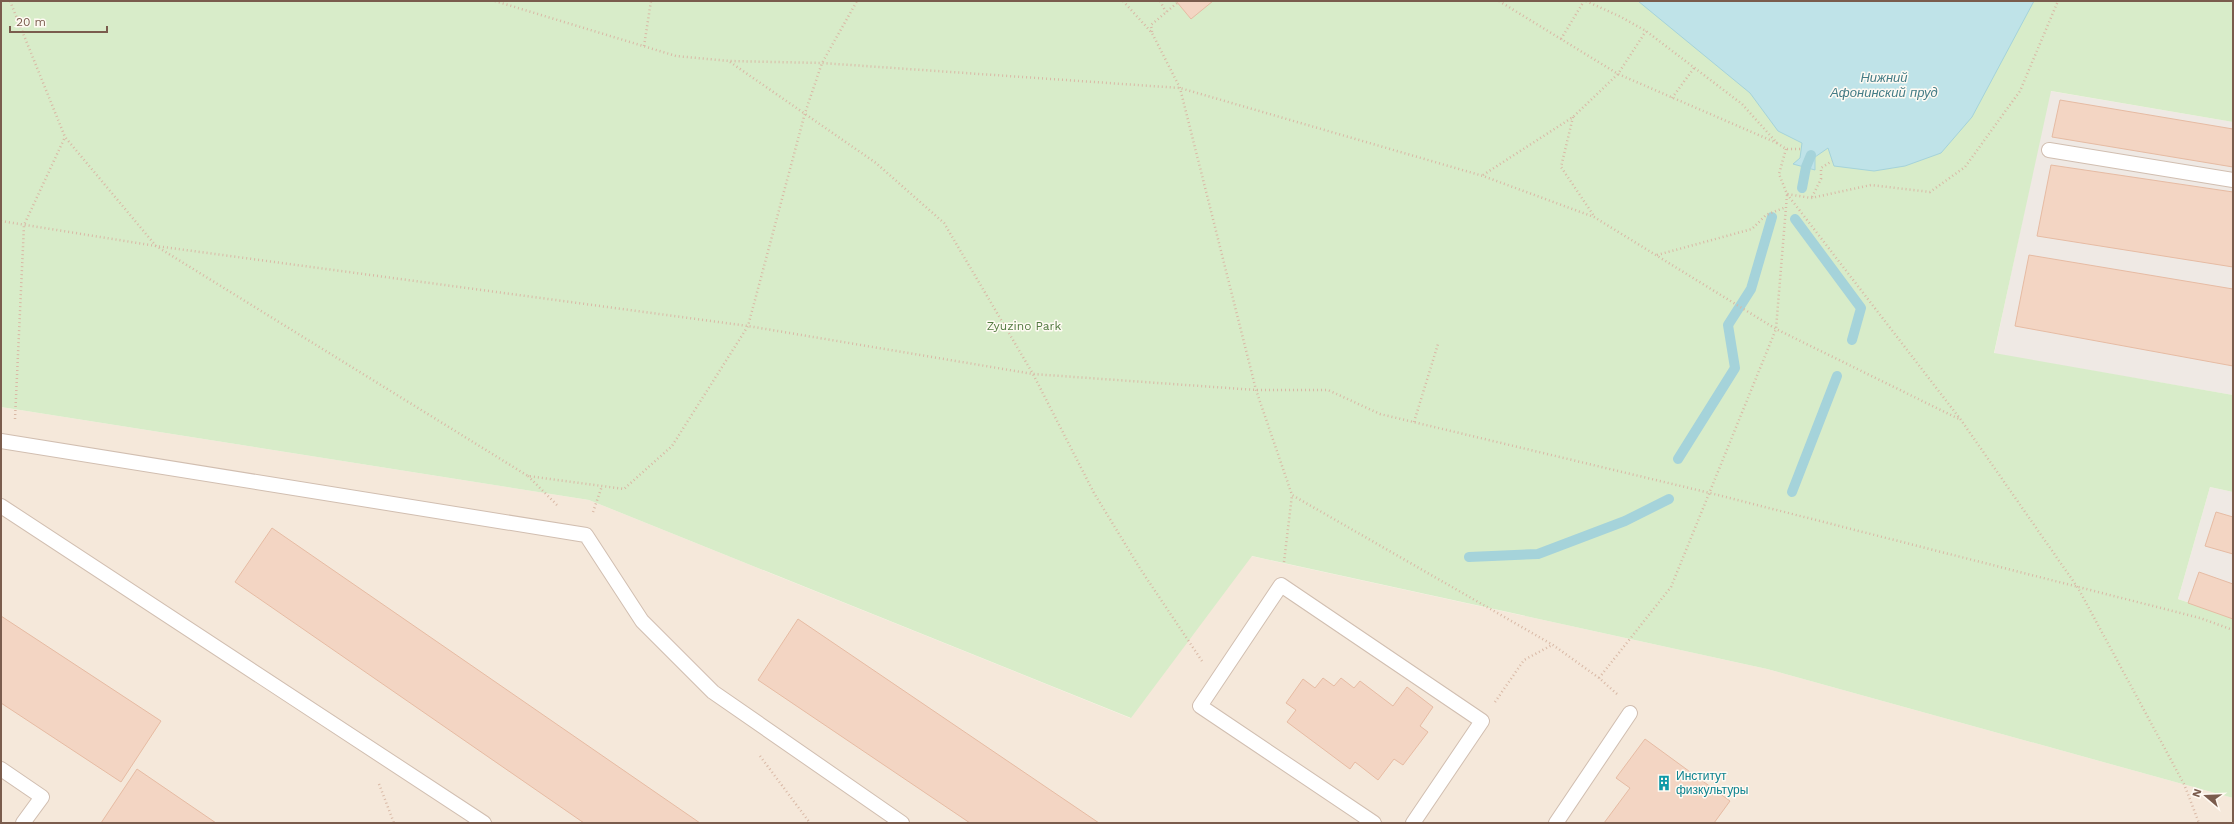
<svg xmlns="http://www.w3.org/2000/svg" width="2234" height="824" viewBox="0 0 2234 824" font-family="'Work Sans',sans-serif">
<rect width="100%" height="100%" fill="#fdf6ec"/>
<polygon fill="#f5e8da" points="1,407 589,500 1130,718 1251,556 1767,669 2233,798 2233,823 1,823"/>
<g fill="#efe9e4">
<polygon points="2050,91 2233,122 2233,395 1994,354"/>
<polygon points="2210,487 2233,492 2233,618 2178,599"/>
</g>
<polygon fill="#d8ecc9" points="1,1 2233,1 2233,122 2051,91 1994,353 2233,395 2233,492 2210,487 2178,599 2233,618 2233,798 1767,669 1252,556 1131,718 589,500 1,407"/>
<polygon fill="#bfe3e8" stroke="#a5d3da" points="1638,1 2034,1 1972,117 1941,153 1905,166 1874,171 1834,166 1828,148 1815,157 1815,170 1793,164 1800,158 1802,143 1778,131 1750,93"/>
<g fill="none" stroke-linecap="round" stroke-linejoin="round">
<g stroke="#a5d3da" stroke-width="10">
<polyline points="1802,188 1806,167 1811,155"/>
<polyline points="1795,219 1861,308 1852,340"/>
<polyline points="1678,459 1735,368 1728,325 1751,289 1772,217"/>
<polyline points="1792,492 1837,376"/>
<polyline points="1469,557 1538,554 1625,521 1669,499"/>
</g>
</g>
<g fill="#f3d5c3" stroke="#e6bba3">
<polygon points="1176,1 1213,1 1191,19"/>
<polygon points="2060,100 2233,129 2233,167 2052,137"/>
<polygon points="2051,165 2233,192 2233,267 2037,236"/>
<polygon points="2029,255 2233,289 2233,366 2015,326"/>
<polygon points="2216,512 2233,517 2233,554 2205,546"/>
<polygon points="272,528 700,823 584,823 235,582"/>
<polygon points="2199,572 2233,584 2233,619 2188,603"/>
<polygon points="1,616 161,721 121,782 1,703"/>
<polygon points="798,619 1099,823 970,823 758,680"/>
<polygon points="1323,678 1334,686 1341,678 1354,688 1360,681 1393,706 1407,687 1433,707 1420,726 1428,732 1403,765 1394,759 1378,780 1355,762 1350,769 1287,722 1296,710 1286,703 1303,679 1315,688"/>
<polygon points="1645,739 1730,801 1714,823 1604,823 1630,788 1616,778"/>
<polygon points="137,769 216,823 101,823"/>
</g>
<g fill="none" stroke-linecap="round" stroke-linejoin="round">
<g stroke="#d1beb0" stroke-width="16">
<g id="lane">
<polyline points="2049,150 2233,180"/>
<polyline points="1,441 586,535 642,621 713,692 902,823"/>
<polyline points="1,506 484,823"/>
<polyline points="1,769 42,797 23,823"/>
<polyline points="1374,823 1200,706 1281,585 1482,721 1413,823"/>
<polyline points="1556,823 1630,713"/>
</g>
</g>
<g stroke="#d9b8a5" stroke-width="2.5" stroke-dasharray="1 3" stroke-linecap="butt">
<polyline points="10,1 65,137 156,246 528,476 624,489 672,446 748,326 805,113 822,63 857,1"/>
<polyline points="495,1 676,56 729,61 822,63 1180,88 1483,176 1594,217 1776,329 1961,420"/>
<polyline points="1123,1 1152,33 1180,88 1256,390 1292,495 1553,645 1599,678 1617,694"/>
<polyline points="1160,1 1166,12"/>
<polyline points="1499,1 1618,74 1777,143"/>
<polyline points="1586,1 1621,17 1646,31 1742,104 1777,143 1786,149 1802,149"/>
<polyline points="1152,32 1151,25 1177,3"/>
<polyline points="1561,39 1584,1"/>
<polyline points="644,46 651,1"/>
<polyline points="730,62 876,163 944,223 1033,374 1094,493 1141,570 1202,661"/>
<polyline points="1672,98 1694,68"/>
<polyline points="1573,117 1561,167 1594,216"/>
<polyline points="1786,149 1779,174 1787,194 1811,198 1871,185 1930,192 1965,167 2020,91 2058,1"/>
<polyline points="1483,175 1573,117 1618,74 1646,31"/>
<polyline points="1787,194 1961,420 2078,588 2184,784 2199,823"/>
<polyline points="1812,197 1821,179 1821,168 1832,161"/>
<polyline points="1,221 156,246 748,326 1033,374 1256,390 1328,390 1380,414 1710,493 2200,618 2233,630"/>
<polyline points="1657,255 1752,229 1766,215 1786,207"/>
<polyline points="15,419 24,225 65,137"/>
<polyline points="1414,422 1438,344"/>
<polyline points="528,476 557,505"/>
<polyline points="593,512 602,486"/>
<polyline points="1284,562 1292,495"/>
<polyline points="1599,678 1671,587 1776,329 1787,195"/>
<polyline points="1495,702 1524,660 1552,645"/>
<polyline points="760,756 810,823"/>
<polyline points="379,784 394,823"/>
</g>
<use href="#lane" stroke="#fff" stroke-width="14"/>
</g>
<defs>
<g id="building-bare" transform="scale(1.2)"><path d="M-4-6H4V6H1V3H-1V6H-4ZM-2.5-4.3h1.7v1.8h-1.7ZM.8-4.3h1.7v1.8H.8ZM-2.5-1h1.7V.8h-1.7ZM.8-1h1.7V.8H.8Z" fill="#0f9aa8" stroke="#fffaf3" stroke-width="2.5" paint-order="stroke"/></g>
</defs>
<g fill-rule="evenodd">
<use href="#building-bare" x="1664" y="783"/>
</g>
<g text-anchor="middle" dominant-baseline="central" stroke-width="3" stroke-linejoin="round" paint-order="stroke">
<g font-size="12" fill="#537a41" stroke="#fffaf3">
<text x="1024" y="326">Zyuzino Park</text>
</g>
<g font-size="12" fill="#0d838f" stroke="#fffaf3" text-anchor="start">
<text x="1676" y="776">Институт<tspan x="1676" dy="14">физкультуры</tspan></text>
</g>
<g font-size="13" font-style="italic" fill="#437c86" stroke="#fffaf3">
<text x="1884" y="77">Нижний<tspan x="1884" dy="15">Афонинский пруд</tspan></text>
</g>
</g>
<rect width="2234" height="824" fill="none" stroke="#7a5c4d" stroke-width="4"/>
<g transform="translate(2206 796) rotate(289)" stroke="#fffaf3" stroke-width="3" paint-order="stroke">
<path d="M0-3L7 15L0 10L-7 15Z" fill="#7a5c4d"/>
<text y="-6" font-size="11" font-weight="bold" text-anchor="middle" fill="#7a5c4d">N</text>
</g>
<path d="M10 26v6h97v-6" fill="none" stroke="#7a5c4d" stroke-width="2"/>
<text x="16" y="26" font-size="12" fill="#7a5c4d" stroke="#fffaf3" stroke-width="3" paint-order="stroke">20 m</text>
</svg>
